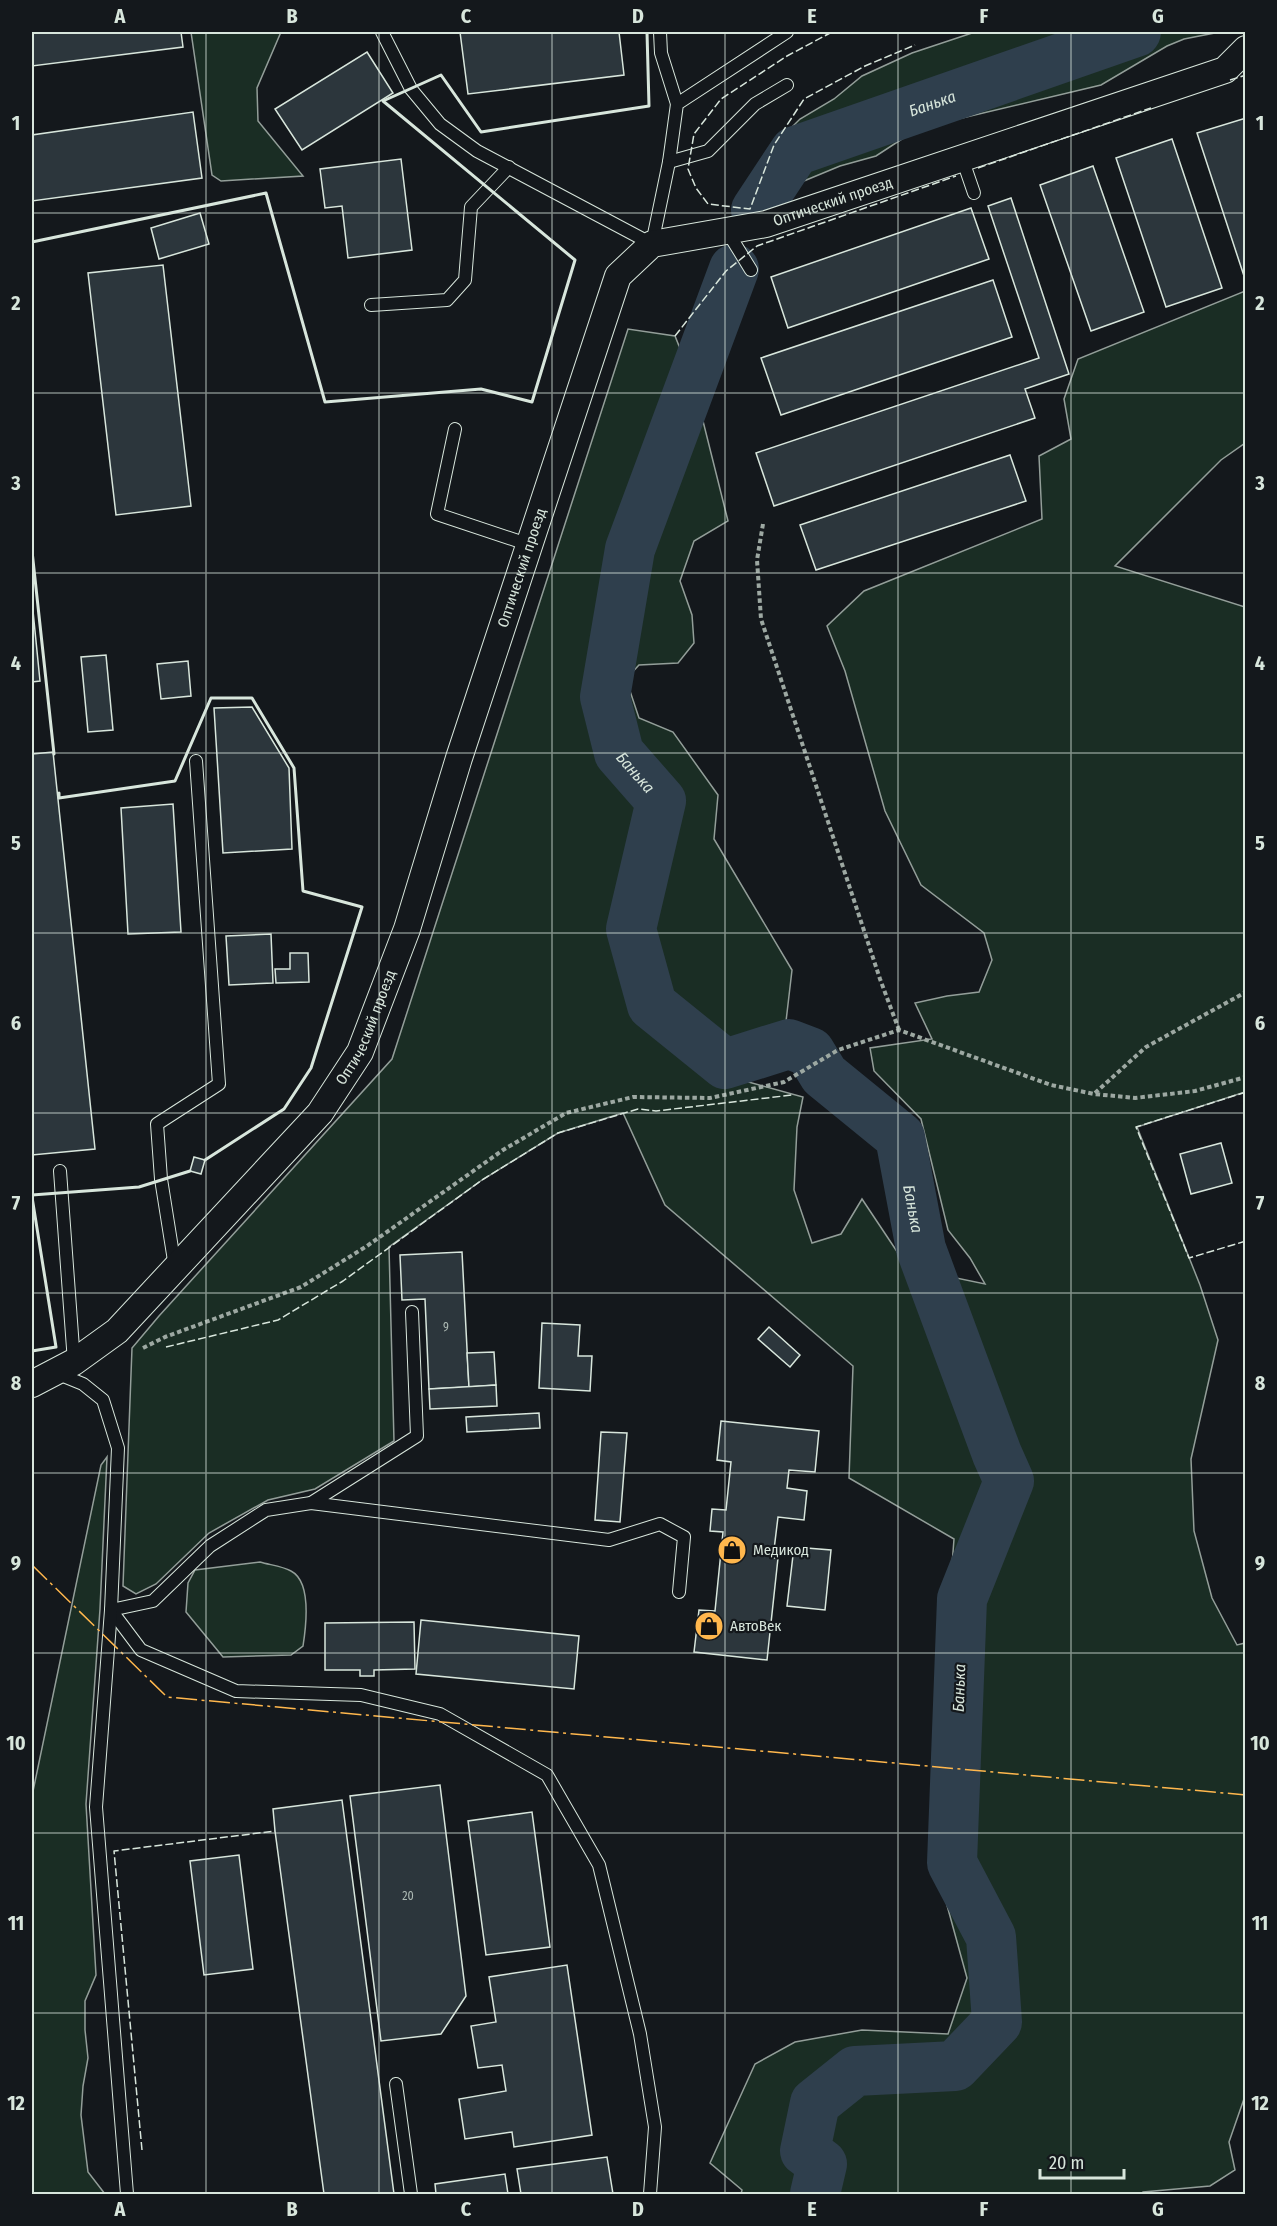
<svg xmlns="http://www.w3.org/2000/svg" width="1277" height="2226" viewBox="0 0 1277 2226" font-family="'Fira Sans Condensed',sans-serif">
<rect width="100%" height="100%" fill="#14181c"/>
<g fill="#1a2d24" stroke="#939e99" stroke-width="1.5">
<polygon points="191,32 281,32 257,88 258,121 303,176 221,181 212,175"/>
<polygon points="975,32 1220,32 1184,39 1167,46 1101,85 941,123 905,137 876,156 840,166 787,188 756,210 774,145 800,119 834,99 862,76 912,53"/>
<polygon points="1245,291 1245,443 1221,460 1115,566 1245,607 1245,1092 1137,1127 1200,1285 1218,1340 1191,1459 1194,1531 1212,1598 1237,1645 1245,1643 1246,2093 1229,2142 1235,2170 1210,2186 1143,2192 1141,2194 741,2194 742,2190 710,2163 755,2064 795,2042 862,2030 948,2034 967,1978 942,1887 935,1787 954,1539 849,1478 853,1366 665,1205 623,1113 558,1133 482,1180 389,1247 394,1441 315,1489 268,1500 209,1533 156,1584 136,1594 123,1586 132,1348 159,1316 392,1059 628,329 675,336 693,381 728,521 694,541 680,581 692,615 694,643 678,663 639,665 626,679 639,718 673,732 718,795 714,839 792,970 785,1030 719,1074 803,1097 797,1127 794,1190 812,1243 841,1234 862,1199 908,1268 985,1284 970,1258 948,1230 921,1119 874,1071 870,1048 932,1039 915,1003 947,996 979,992 992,960 984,933 921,885 885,811 845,671 827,626 864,591 1042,519 1039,456 1071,439 1064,399 1078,359"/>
<polygon points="107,1457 100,1609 86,1804 96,1975 85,2001 85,2030 88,2058 83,2086 81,2115 88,2172 105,2194 32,2194 32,1796 101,1465"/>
<path d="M260 1562C270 1565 282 1566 291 1571 312 1582 306 1627 303 1646L291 1655 223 1657 186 1612 188 1583 195 1570Z"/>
</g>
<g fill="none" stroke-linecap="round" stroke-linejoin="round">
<g stroke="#2f3f4d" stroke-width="50">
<path id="s1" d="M756 210 795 151 1136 32"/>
<path id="s2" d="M734 269 630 549 605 697 619 753 661 801 631 929 652 1005 725 1064 789 1044 810 1052 824 1075 900 1137 921 1249 997 1454 1009 1481 962 1599 952 1863 991 1937 997 2022 955 2066 855 2071 815 2103 805 2151 822 2164 815 2194"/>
</g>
</g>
<g fill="#2c363c" stroke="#d8e6dc" stroke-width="1.5">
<polygon points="32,32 181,32 183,47 32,66"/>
<polygon points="460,32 619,32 624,75 468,94"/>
<polygon points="367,52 393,93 302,150 275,109"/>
<polygon points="193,112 202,178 32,201 32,135"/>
<polygon points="1246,118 1246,276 1244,276 1197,133"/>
<polygon points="1172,139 1222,288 1166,307 1116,158"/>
<polygon points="401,159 412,250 348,258 342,206 325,208 320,169"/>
<polygon points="1093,166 1144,312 1091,331 1040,185"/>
<polygon points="1011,198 1069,374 1025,389 1035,418 774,506 756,453 1039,358 988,206"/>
<polygon points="971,208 989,259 788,328 771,277"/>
<polygon points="200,213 209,244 159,259 151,228"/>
<polygon points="163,265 191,506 116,515 88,273"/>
<polygon points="993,280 1012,337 781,415 761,358"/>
<polygon points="1010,455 1026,501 816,570 800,525"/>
<polygon points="32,601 40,681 32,682"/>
<polygon points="106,655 113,730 88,732 81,657"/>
<polygon points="188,661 191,696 161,699 157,664"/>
<polygon points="252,707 289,768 292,849 223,853 214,708"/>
<polygon points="53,752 95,1149 32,1155 32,754"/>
<polygon points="173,804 181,932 128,934 121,808"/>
<polygon points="271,934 273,983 229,985 226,936"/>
<polygon points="290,953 308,953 309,982 276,983 275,969 290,969"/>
<polygon points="1221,1143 1232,1183 1191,1194 1180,1154"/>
<polygon points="194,1157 205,1160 201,1174 190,1171"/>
<polygon points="462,1252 469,1387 429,1389 425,1299 402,1300 400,1255"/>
<polygon points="542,1323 580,1325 578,1356 592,1356 590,1391 539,1388"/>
<polygon points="769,1327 800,1355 790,1367 758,1339"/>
<polygon points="494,1352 496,1385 469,1387 467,1353"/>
<polygon points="496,1385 497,1406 430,1409 429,1389"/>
<polygon points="539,1413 540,1428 467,1432 466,1417"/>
<polygon points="721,1421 819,1431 815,1472 789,1470 787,1488 807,1491 804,1520 778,1517 773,1558 778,1558 767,1660 694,1652 699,1610 715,1611 723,1532 710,1531 712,1509 726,1510 731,1462 717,1460"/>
<polygon points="601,1432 627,1433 620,1522 595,1520"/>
<polygon points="794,1547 831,1550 825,1610 787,1606"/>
<polygon points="421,1620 579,1636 574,1689 416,1674"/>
<polygon points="414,1622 415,1669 374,1670 374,1676 360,1676 360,1670 325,1670 325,1623"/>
<polygon points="440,1785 466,1996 441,2034 381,2041 350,1796"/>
<polygon points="342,1800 394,2194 324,2194 275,1831 273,1809"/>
<polygon points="532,1812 550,1947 486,1955 468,1821"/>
<polygon points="239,1855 253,1969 204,1975 190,1861"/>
<polygon points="567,1965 592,2135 514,2147 512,2132 465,2139 459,2099 506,2091 502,2065 478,2068 471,2026 496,2022 489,1977"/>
<polygon points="607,2157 613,2194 521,2194 517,2169"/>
<polygon points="505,2174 508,2194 436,2194 435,2184"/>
</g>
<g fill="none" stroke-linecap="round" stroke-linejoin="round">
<g stroke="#d8e6dc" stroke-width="14">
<g id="service">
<polyline points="382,32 411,89 440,124 477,151 652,244 669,162 677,104 787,32"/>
<polyline points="660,32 661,53 677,104"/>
<polyline points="962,158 974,193"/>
<polyline points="669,162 708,151 755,104 787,85"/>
<polyline points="727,231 751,270"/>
<polyline points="371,305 447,300 465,280 471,207 509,167"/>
<polyline points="455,429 437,514 530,545"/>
<polyline points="60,1171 74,1362"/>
<polyline points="175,1267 161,1179 157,1124 219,1084 196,761"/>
<polyline points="412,1312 417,1436 311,1503 266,1510 210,1546 153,1601 111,1610 141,1650 236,1691 361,1695 440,1714 547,1775 599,1865 640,2034 655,2127 650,2194"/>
<polyline points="56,1373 83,1384 103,1400 118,1448 111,1610 96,1807 127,2194"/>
<polyline points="311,1503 609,1540 660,1524 684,1537 679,1592"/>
<polyline points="396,2084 411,2194"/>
</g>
</g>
<g stroke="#d8e6dc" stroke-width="28">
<g id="minor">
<path id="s3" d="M32 1384 74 1362 117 1331 320 1113 360 1052 407 929 459 758 618 276 652 244 766 224 1225 70 1246 49"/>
</g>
</g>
<g stroke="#9da8a2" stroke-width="4" stroke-dasharray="4.5 3" stroke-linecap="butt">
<polyline points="763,524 757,560 761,619 880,979 899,1030"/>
<polyline points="1095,1093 1146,1047 1246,992"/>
<polyline points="143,1348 165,1337 301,1287 367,1246 503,1150 566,1113 633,1097 710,1098 784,1082 838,1050 899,1030 1051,1085 1094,1094 1135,1098 1195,1091 1246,1077"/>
</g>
<use href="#service" stroke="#14181c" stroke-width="12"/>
<use href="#minor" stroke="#14181c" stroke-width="26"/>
<g stroke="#d8e6dc" stroke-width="1.5" stroke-dasharray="8 3" stroke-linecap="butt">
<polyline points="832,32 787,56 721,99 694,134 688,169 696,188 708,204 750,209 774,145 804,99 865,66 915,45"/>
<polyline points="1230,80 1246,75"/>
<polyline points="978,168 1151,108"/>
<polyline points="675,336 726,271 757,246 956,176"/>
<polyline points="1246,1092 1136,1127 1189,1258 1246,1241"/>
<polyline points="166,1347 278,1320 343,1281 482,1180 558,1133 638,1109 656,1111 792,1095"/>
<polyline points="142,2150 114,1851 275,1831"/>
</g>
<g stroke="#d8e6dc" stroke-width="3">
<polyline points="32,242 266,193 325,402 481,389 532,402 575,260 383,101 441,75 481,132 649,106 647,32"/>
<polyline points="32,551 54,754"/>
<polyline points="59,793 59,798 175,781 211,698 252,698 294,768 303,891 362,907 311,1068 284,1109 205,1160"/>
<polyline points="32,1195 139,1187 190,1171"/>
<polyline points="32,1197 56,1347 32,1351"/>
</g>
<polyline stroke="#ffb74d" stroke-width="1.5" stroke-dasharray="21 4.5 3 4.5" stroke-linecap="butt" points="32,1565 167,1697 1246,1795"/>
</g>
<path fill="none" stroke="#d8e6dc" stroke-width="1.5" stroke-opacity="0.55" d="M206 32V2194M379 32V2194M552 32V2194M725 32V2194M898 32V2194M1071 32V2194M32 213H1246M32 393H1246M32 573H1246M32 753H1246M32 933H1246M32 1113H1246M32 1293H1246M32 1473H1246M32 1653H1246M32 1833H1246M32 2013H1246"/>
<defs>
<g id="shop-disc" transform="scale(1.5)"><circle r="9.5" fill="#ffb74d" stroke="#14181c"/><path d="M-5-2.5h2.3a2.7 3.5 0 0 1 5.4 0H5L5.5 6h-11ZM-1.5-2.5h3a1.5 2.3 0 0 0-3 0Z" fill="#111"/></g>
</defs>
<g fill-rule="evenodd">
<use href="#shop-disc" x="732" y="1550"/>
<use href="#shop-disc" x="709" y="1626"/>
</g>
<g text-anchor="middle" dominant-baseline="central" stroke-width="4.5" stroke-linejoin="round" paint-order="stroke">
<g font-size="12" fill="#adbab4">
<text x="446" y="1327">9</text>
<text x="408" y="1896">20</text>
</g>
<g font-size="15" fill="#d8e6dc" stroke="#14181c">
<text stroke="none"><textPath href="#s3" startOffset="1522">Оптический проезд</textPath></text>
<text stroke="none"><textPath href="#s3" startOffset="982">Оптический проезд</textPath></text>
<text stroke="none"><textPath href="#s3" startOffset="496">Оптический проезд</textPath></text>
</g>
<g font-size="15" fill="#d8e6dc" stroke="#14181c" text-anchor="start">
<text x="753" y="1550">Медикод</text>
<text x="730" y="1626">АвтоВек</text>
</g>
<g font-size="16" font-style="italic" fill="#d8e6dc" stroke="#14181c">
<text stroke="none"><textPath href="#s1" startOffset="216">Банька</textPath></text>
<text stroke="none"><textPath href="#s2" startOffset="532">Банька</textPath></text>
<text stroke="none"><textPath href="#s2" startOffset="1162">Банька</textPath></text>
<text transform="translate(959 1688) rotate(-88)">Банька</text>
</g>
</g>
<rect width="1277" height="2226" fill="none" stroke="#14181c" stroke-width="66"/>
<path d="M1040 2169v9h84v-9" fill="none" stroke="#d8e6dc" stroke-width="3"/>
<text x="1049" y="2169" font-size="18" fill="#d8e6dc" stroke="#14181c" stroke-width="4.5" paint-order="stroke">20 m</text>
<rect x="33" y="33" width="1211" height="2160" fill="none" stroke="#d8e6dc" stroke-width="2"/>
<g font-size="20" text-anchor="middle" font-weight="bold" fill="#d8e6dc">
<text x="120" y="23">A</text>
<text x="292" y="23">B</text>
<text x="466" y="23">C</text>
<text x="638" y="23">D</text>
<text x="812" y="23">E</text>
<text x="984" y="23">F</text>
<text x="1158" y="23">G</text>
<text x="16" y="130">1</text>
<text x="1260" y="130">1</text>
<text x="16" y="310">2</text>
<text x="1260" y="310">2</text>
<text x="16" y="490">3</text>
<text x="1260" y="490">3</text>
<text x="16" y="670">4</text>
<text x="1260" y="670">4</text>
<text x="16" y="850">5</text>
<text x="1260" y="850">5</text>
<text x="16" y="1030">6</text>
<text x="1260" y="1030">6</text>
<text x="16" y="1210">7</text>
<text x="1260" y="1210">7</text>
<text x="16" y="1390">8</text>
<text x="1260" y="1390">8</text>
<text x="16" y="1570">9</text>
<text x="1260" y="1570">9</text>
<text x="16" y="1750">10</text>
<text x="1260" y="1750">10</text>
<text x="16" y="1930">11</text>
<text x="1260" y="1930">11</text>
<text x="16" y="2110">12</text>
<text x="1260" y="2110">12</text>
<text x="120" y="2216">A</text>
<text x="292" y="2216">B</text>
<text x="466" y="2216">C</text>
<text x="638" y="2216">D</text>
<text x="812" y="2216">E</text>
<text x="984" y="2216">F</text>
<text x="1158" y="2216">G</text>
</g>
</svg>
